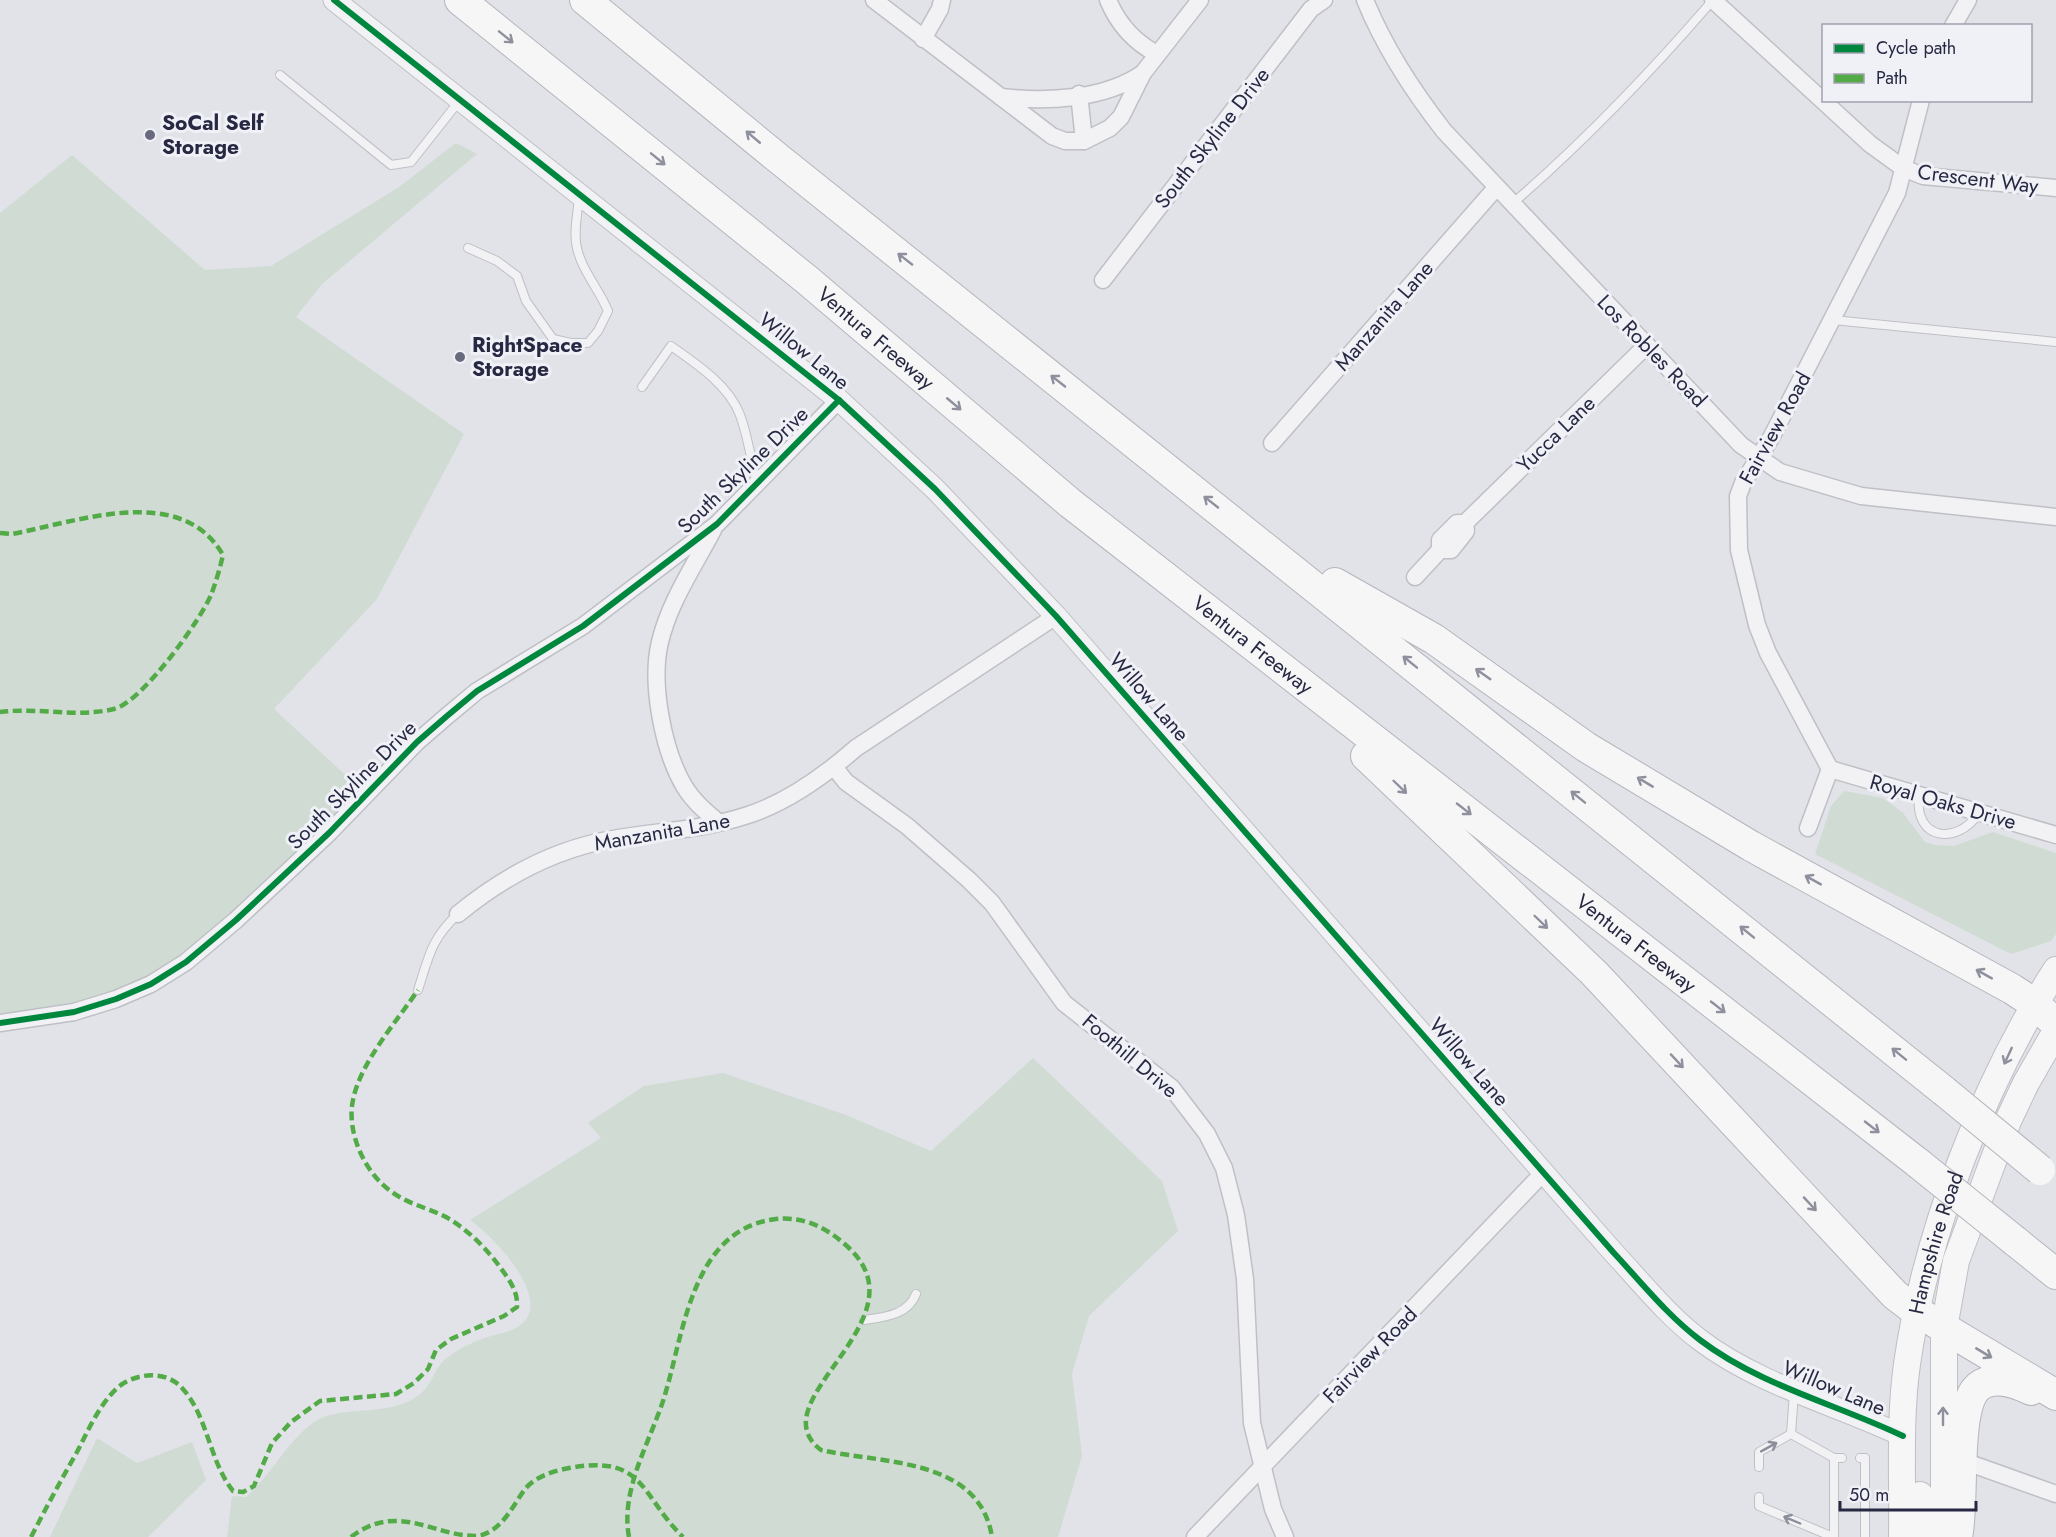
<svg xmlns="http://www.w3.org/2000/svg" width="2056" height="1537" viewBox="0 0 2056 1537" font-family="Jost,sans-serif">
<rect width="100%" height="100%" fill="#e2e3e8"/>
<g fill="#cfdbd3">
<polygon points="456,143 477,154 322,284 296,317 464,434 377,599 274,709 366,794 151,984 0,1023 0,213 72,155 205,270 271,266 399,187"/>
<polygon points="1844,791 1883,798 1903,813 1925,842 1935,845 1954,846 1993,832 2056,853 2056,934 2051,941 2011,954 1815,854 1831,806"/>
<path d="M1033 1058 1162 1181 1178 1231 1089 1316 1072 1374 1082 1456 1058 1537H227L232 1496 246 1497C270 1476 285 1445 310 1425 336 1405 373 1415 402 1404 437 1391 428 1372 448 1357 459 1349 472 1342 485 1338 497 1333 513 1333 523 1323 551 1296 492 1235 470 1220L601 1138 588 1123 644 1086 723 1073 846 1115 931 1151Z"/>
<polygon points="97,1438 137,1463 192,1442 206,1480 148,1537 50,1537"/>
</g>
<g fill="none" stroke-linecap="round" stroke-linejoin="round">
<g stroke="#bfc0c6" stroke-width="10">
<g id="service">
<polyline points="280,75 391,165 411,162 460,100"/>
<path d="M1512 204C1585 141 1650 73 1713 0"/>
<path d="M468 248 497 261 517 276 526 301 553 339 571 343H588L598 331 608 311C599 289 582 271 577 248 573 233 578 212 579 197"/>
<polyline points="1833,320 2056,342"/>
<path d="M642 387 671 346C695 363 729 385 740 415 748 436 751 461 757 483"/>
<path d="M1919 796C1914 840 1957 846 1979 813"/>
<path d="M418 990C429 956 431 939 458 914"/>
<path d="M864 1320C885 1317 908 1315 916 1294"/>
<polyline points="1791,1434 1834,1458"/>
<polyline points="1791,1434 1794,1393"/>
<polyline points="1860,1458 1865,1458 1865,1537"/>
<polyline points="1759,1467 1759,1452 1791,1434"/>
<polyline points="1759,1497 1759,1506 1833,1537"/>
<polyline points="1834,1537 1834,1458 1842,1458"/>
</g>
</g>
<g stroke="#bfc0c6" stroke-width="19">
<g id="minor">
<polyline points="874,0 1052,136 1065,141 1084,141 1110,128 1121,117 1143,73 1200,0"/>
<path d="M1108 0C1118 24 1134 42 1157 54"/>
<path d="M1365 0C1385 49 1412 90 1444 131L1741 445 1780 472 1861 496 2056 517"/>
<polyline points="1713,0 1870,144 1903,168 1923,176 2056,188"/>
<polyline points="1953,26 1968,0"/>
<polyline points="923,39 940,9 942,0"/>
<polyline points="1079,94 1084,141"/>
<path d="M1001 97C1046 102 1104 100 1143 73"/>
<polyline points="1103,280 1311,9 1324,0"/>
<polyline points="1272,443 1495,189"/>
<path d="M713 530C694 566 669 603 660 642 650 683 663 750 684 786 693 801 705 811 718 822"/>
<polyline points="1440,550 1451,550 1466,531 1465,523"/>
<polyline points="1415,577 1440,550 1440,540 1457,523 1465,523 1647,345"/>
<polyline points="834,767 846,782 907,826 969,880 992,903 1064,1003 1172,1088 1207,1134 1224,1168 1236,1215 1245,1279 1252,1423 1273,1509 1285,1537"/>
<polyline points="1830,769 2056,835"/>
<polyline points="1808,828 1830,769 1768,653 1757,625 1739,550 1738,496 1743,483 1772,436 1897,193 1921,100"/>
<path d="M458 914C503 877 554 849 613 839 658 831 703 830 748 815 788 802 824 776 856 748L1056 616"/>
<polyline points="0,1023 74,1012 116,999 151,984 186,962 236,920 329,833 417,742 447,716 477,691 583,626 717,524 839,400"/>
<polyline points="1955,1458 2056,1494"/>
<polyline points="1195,1537 1544,1172"/>
</g>
</g>
<g stroke="#bfc0c6" stroke-width="23">
<path id="tertiary" d="M334 0 839 400 935 489 1056 616 1613 1252C1641 1282 1667 1315 1700 1340 1759 1385 1836 1404 1903 1436"/>
</g>
<g stroke="#bebfc6" stroke-width="28">
<g id="primary">
<polyline points="1920,1495 1920,1537"/>
<path id="s1" d="M1902 1537C1903 1480 1899 1421 1907 1364 1926 1232 1984 1082 2056 970"/>
<polyline points="1944,1537 1944,1328 1956,1261 2008,1121 2026,1083 2056,1031"/>
</g>
</g>
<g stroke="#b4b5bd" stroke-width="32">
<g id="motorway">
<path id="s2" d="M460 0 806 279 1070 503 1918 1163"/>
<polyline points="585,0 779,159 1944,1091"/>
<polyline points="1335,583 1434,639 1586,747 1751,846 2012,989 2035,1004 2056,1024"/>
<polyline points="1366,756 1594,973 1895,1295 1916,1311 2056,1395"/>
<polyline points="2015,1241 2056,1274"/>
<path d="M1957 1537C1965 1502 1954 1408 1978 1387 1994 1374 2016 1383 2031 1390"/>
</g>
</g>
<use href="#service" stroke="#f2f2f4" stroke-width="8"/>
<use href="#minor" stroke="#f2f2f4" stroke-width="16"/>
<use href="#tertiary" stroke="#f2f2f4" stroke-width="21"/>
<use href="#primary" stroke="#f6f6f7" stroke-width="26"/>
<use href="#motorway" stroke="#f6f6f7" stroke-width="30"/>
<g stroke="#b4b5bd" stroke-width="32" stroke-linecap="butt">
<g id="motorway-bridge">
<polyline points="1944,1091 2040,1170"/>
<polyline points="1918,1163 2015,1241"/>
</g>
</g>
<use href="#motorway-bridge" stroke="#f6f6f7" stroke-width="30"/>
<g stroke="#53ab47" stroke-width="4.5" stroke-dasharray="9 4.5" stroke-linecap="butt">
<path d="M0 533 12 534C77 522 181 482 223 555 220 568 216 582 211 595 200 621 142 702 114 709 76 718 38 707 0 712"/>
<path d="M31 1537C46 1508 61 1480 77 1452 88 1431 98 1407 116 1389 133 1373 165 1369 182 1388 208 1416 209 1461 233 1491L243 1492 254 1486 272 1443 291 1422 320 1401 396 1394 414 1383 428 1369 436 1350 451 1339 504 1316 517 1307C518 1294 512 1284 505 1274 489 1251 470 1231 446 1217 428 1208 408 1204 392 1192 365 1174 346 1132 353 1100 360 1063 397 1021 418 990"/>
<path d="M351 1537C398 1501 434 1537 478 1536 502 1531 512 1507 525 1489 536 1476 554 1471 569 1468 645 1454 640 1495 683 1537"/>
<path d="M629 1537C620 1490 650 1442 664 1398 684 1334 691 1229 776 1219 805 1216 829 1229 849 1248 926 1321 756 1401 821 1450 882 1464 979 1457 992 1537"/>
</g>
<g stroke="#f0f1f7" stroke-width="10">
<g id="cycleway">
<path d="M334 0 839 400 935 489 1056 616 1613 1252C1641 1282 1667 1315 1700 1340 1759 1385 1836 1404 1903 1436"/>
<polyline points="0,1023 74,1012 116,999 151,984 186,962 236,920 329,833 417,742 447,716 477,691 583,626 717,524 839,400"/>
</g>
</g>
<use href="#cycleway" stroke="#00873e" stroke-width="6"/>
</g>
<defs><path id="oneway-shaft" d="M-6 0H5M1.5-3L5.5 0L1.5 3" fill="none" stroke-width="1.6" stroke-linecap="round" stroke-linejoin="round" transform="scale(1.5)"/></defs>
<g stroke="#8e909d">
<use href="#oneway-shaft" transform="translate(506 37) rotate(39)"/>
<use href="#oneway-shaft" transform="translate(753 137) rotate(-140)"/>
<use href="#oneway-shaft" transform="translate(658 159) rotate(39)"/>
<use href="#oneway-shaft" transform="translate(905 259) rotate(-142)"/>
<use href="#oneway-shaft" transform="translate(1058 381) rotate(-142)"/>
<use href="#oneway-shaft" transform="translate(954 404) rotate(40)"/>
<use href="#oneway-shaft" transform="translate(1211 502) rotate(-142)"/>
<use href="#oneway-shaft" transform="translate(1410 662) rotate(-141)"/>
<use href="#oneway-shaft" transform="translate(1483 674) rotate(-145)"/>
<use href="#oneway-shaft" transform="translate(1645 782) rotate(-149)"/>
<use href="#oneway-shaft" transform="translate(1400 787) rotate(44)"/>
<use href="#oneway-shaft" transform="translate(1578 797) rotate(-141)"/>
<use href="#oneway-shaft" transform="translate(1464 809) rotate(38)"/>
<use href="#oneway-shaft" transform="translate(1813 880) rotate(-151)"/>
<use href="#oneway-shaft" transform="translate(1541 922) rotate(44)"/>
<use href="#oneway-shaft" transform="translate(1747 932) rotate(-141)"/>
<use href="#oneway-shaft" transform="translate(1984 974) rotate(-151)"/>
<use href="#oneway-shaft" transform="translate(1718 1007) rotate(38)"/>
<use href="#oneway-shaft" transform="translate(1899 1054) rotate(-141)"/>
<use href="#oneway-shaft" transform="translate(2008 1056) rotate(115)"/>
<use href="#oneway-shaft" transform="translate(1677 1061) rotate(47)"/>
<use href="#oneway-shaft" transform="translate(1872 1127) rotate(38)"/>
<use href="#oneway-shaft" transform="translate(1810 1204) rotate(47)"/>
<use href="#oneway-shaft" transform="translate(1984 1353) rotate(31)"/>
<use href="#oneway-shaft" transform="translate(1943 1416) rotate(-90)"/>
</g>
<g stroke="#8c8e9c">
<use href="#oneway-shaft" transform="translate(1769 1447) rotate(-29)"/>
<use href="#oneway-shaft" transform="translate(1792 1520) rotate(-157)"/>
</g>
<g fill="#686a7d" stroke="#f0f1f7" stroke-width="2">
<circle cx="150" cy="135" r="6"/>
<circle cx="460" cy="357" r="6"/>
</g>
<g text-anchor="middle" dominant-baseline="central" stroke-width="6" stroke-linejoin="round" paint-order="stroke">
<g font-size="21" font-weight="bold" fill="#272943" stroke="#f0f1f7" text-anchor="start">
<text x="162" y="123">SoCal Self<tspan x="162" dy="24">Storage</tspan></text>
<text x="472" y="345">RightSpace<tspan x="472" dy="24">Storage</tspan></text>
</g>
<g font-size="21" fill="#272943" stroke="#f0f1f7">
<text transform="translate(1212 138) rotate(-52)">South Skyline Drive</text>
<text transform="translate(1978 179) rotate(7)">Crescent Way</text>
<text transform="translate(1384 316) rotate(-49)">Manzanita Lane</text>
<text stroke="none"><textPath href="#s2" startOffset="536">Ventura Freeway</textPath></text>
<text transform="translate(804 351) rotate(39)">Willow Lane</text>
<text transform="translate(1652 351) rotate(46)">Los Robles Road</text>
<text transform="translate(1775 428) rotate(-61)">Fairview Road</text>
<text transform="translate(1556 434) rotate(-44)">Yucca Lane</text>
<text transform="translate(743 470) rotate(-44)">South Skyline Drive</text>
<text stroke="none"><textPath href="#s2" startOffset="1022">Ventura Freeway</textPath></text>
<text transform="translate(1149 697) rotate(49)">Willow Lane</text>
<text transform="translate(352 785) rotate(-45)">South Skyline Drive</text>
<text transform="translate(1943 802) rotate(16)">Royal Oaks Drive</text>
<text transform="translate(662 832) rotate(-10)">Manzanita Lane</text>
<text stroke="none"><textPath href="#s2" startOffset="1508">Ventura Freeway</textPath></text>
<text transform="translate(1130 1056) rotate(40)">Foothill Drive</text>
<text transform="translate(1469 1062) rotate(49)">Willow Lane</text>
<text stroke="none"><textPath href="#s1" startOffset="298">Hampshire Road</textPath></text>
<text transform="translate(1370 1355) rotate(-46)">Fairview Road</text>
<text transform="translate(1834 1388) rotate(23)">Willow Lane</text>
</g>
</g>
<rect x="1822" y="24" width="210" height="78" fill="#f0f1f7" stroke="#a0a1af" stroke-width="1.5"/>
<rect x="1834" y="44" width="30" height="9" fill="#00873e" stroke="#a0a1af" stroke-width="1.5"/>
<text x="1876" y="54" font-size="18" fill="#272943">Cycle path</text>
<rect x="1834" y="74" width="30" height="9" fill="#53ab47" stroke="#a0a1af" stroke-width="1.5"/>
<text x="1876" y="84" font-size="18" fill="#272943">Path</text>
<path d="M1840 1501v9h136v-9" fill="none" stroke="#272943" stroke-width="3"/>
<text x="1849" y="1501" font-size="18" fill="#272943" stroke="#f0f1f7" stroke-width="4.5" paint-order="stroke">50 m</text>
</svg>
